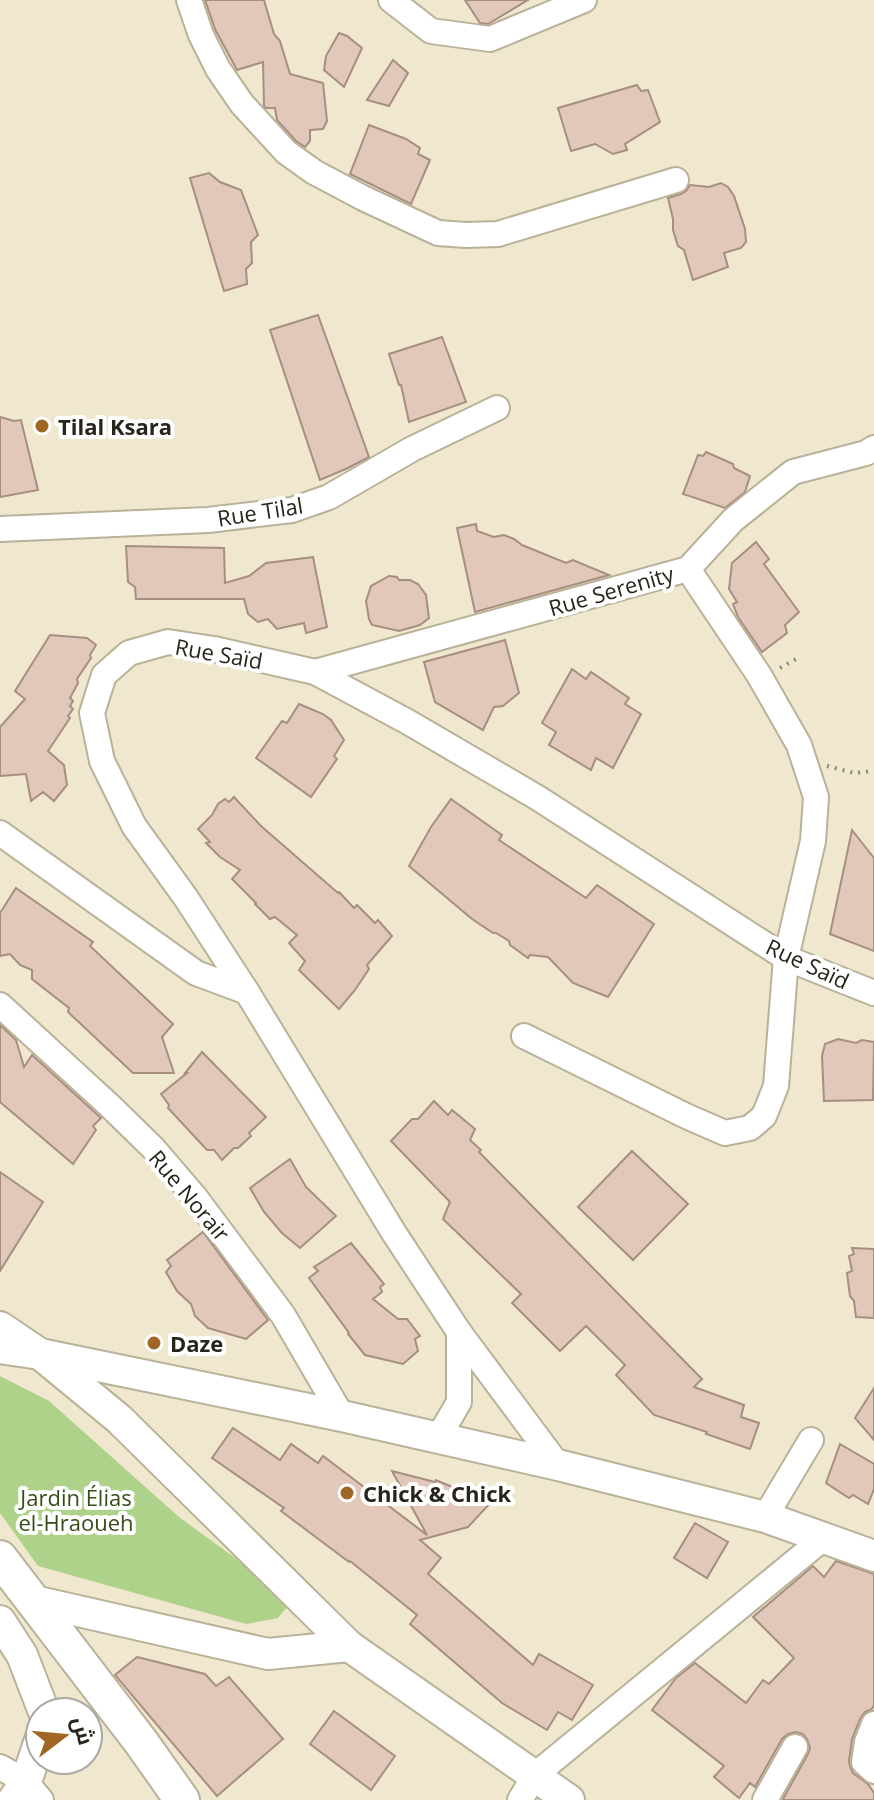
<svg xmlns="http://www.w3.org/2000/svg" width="874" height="1800" viewBox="0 0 874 1800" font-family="'Open Sans',Cairo,sans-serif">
<rect width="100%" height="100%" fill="#efe8ce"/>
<polygon fill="#afd28a" points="0,1376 49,1401 179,1517 276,1588 291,1602 278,1618 246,1624 38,1566 0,1513"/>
<g fill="#e2c8ba" stroke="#a78e81" stroke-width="2">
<polygon points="205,0 264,0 274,34 280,41 290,74 323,83 327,121 323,129 310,130 310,141 305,147 296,141 277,120 275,108 266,108 264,106 263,62 237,70 215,29"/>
<polygon points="465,0 528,0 488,24 480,23"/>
<polygon points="339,33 347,36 362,48 344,87 324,70 326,56"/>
<polygon points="393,60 408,73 389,106 367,100"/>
<polygon points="637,85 641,91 648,90 660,122 625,144 627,150 613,154 595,144 571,151 558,108"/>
<polygon points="369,125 406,139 420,148 418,154 430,160 411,204 350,174"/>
<polygon points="209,173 220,182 241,190 258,235 251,242 252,263 246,269 247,284 224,291 190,178"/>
<polygon points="721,183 728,187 734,196 745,229 746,242 741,248 724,253 728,267 693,280 684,250 678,246 673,230 673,219 668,198 681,194 686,191 690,185 709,187"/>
<polygon points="318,315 369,457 348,468 320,480 270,330"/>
<polygon points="442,337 466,402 409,422 401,385 399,385 389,354"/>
<polygon points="0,417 14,421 21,420 38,490 0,497"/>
<polygon points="706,452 733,464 734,468 750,476 745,492 725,508 683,494 698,455 703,456"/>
<polygon points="476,524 477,531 494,537 504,535 514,539 522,545 566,563 573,560 609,575 475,612 457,528"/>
<polygon points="756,542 769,559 764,564 799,612 785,625 787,633 762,652 738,617 733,604 737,602 729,589 732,563"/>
<polygon points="126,546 224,548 225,583 249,576 266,563 313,557 327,627 306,633 304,623 277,629 268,619 258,622 248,614 244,599 136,599 135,587 128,582"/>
<polygon points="389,576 397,577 399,580 410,580 418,584 426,595 429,618 420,625 399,631 372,625 369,619 366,601 371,586"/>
<polygon points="50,635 87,638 96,645 90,655 91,658 77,679 78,683 70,698 73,701 70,706 73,709 68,716 70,718 48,751 64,765 67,785 54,801 43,792 31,801 26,774 0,776 0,727 25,699 15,691"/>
<polygon points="505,640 519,693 503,706 494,707 483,730 435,702 424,662"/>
<polygon points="572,669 586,679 591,672 629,698 625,704 641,714 613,768 596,758 591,770 549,745 556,732 542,723"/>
<polygon points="299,704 323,714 331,720 344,740 334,756 337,759 311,797 256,758 282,721 287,723"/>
<polygon points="234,797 261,826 338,893 339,892 354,908 357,905 375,923 378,920 392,936 367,965 369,969 355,990 339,1009 299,970 305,961 289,943 297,935 275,917 270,919 255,904 256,903 232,879 240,870 220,857 206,843 210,842 198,829 212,815 218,804 225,799 229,802"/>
<polygon points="451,799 502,835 499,840 586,898 597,885 654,924 608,997 573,983 548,957 530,955 528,958 510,945 509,941 496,933 493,933 472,919 409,866 431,827"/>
<polygon points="852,830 874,858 874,951 830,934"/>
<polygon points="16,888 93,942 90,946 173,1024 162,1037 174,1073 133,1073 68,1012 69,1008 32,979 32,970 20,965 10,954 0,956 0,913"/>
<polygon points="0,1025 16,1040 24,1067 32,1055 101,1118 93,1126 96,1130 73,1164 0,1102"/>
<polygon points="838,1039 856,1043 862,1040 874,1042 873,1100 824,1101 822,1056 825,1044"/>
<polygon points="202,1052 266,1117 249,1133 251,1136 238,1148 234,1148 222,1160 214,1150 207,1150 168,1108 169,1105 161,1094 187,1073 185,1073"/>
<polygon points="434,1101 448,1115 452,1110 475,1129 470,1140 481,1150 479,1152 702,1379 694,1387 744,1405 741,1417 759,1423 750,1449 706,1434 707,1432 654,1415 616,1375 625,1365 586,1326 560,1351 512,1303 521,1294 443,1219 450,1202 391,1141 412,1119 418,1119"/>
<polygon points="632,1151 688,1204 633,1260 578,1207"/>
<polygon points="290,1159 306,1187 336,1216 300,1248 282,1233 264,1212 250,1188"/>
<polygon points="0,1172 43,1202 0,1271"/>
<polygon points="203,1232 268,1320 246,1339 208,1328 195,1316 191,1304 177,1291 166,1272 171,1266 167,1260"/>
<polygon points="351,1243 384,1284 380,1287 382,1292 373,1299 398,1319 407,1319 420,1336 415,1339 418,1351 403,1364 365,1355 348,1334 349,1333 309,1278 318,1271 314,1267"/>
<polygon points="852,1248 874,1249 874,1318 856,1317 854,1301 850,1296 847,1273 852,1271 849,1256 854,1254"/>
<polygon points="874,1388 874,1440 855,1418"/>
<polygon points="233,1428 280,1460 291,1444 318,1463 323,1456 427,1535 392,1471 435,1482 436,1480 457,1489 461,1486 495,1498 468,1527 420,1540 441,1558 428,1574 533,1665 539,1654 593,1685 572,1720 558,1712 547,1730 502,1703 410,1624 417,1615 350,1561 349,1562 281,1511 284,1508 212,1458"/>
<polygon points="840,1444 874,1464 874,1489 868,1504 853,1495 849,1498 826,1483"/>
<polygon points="695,1523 728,1542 707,1578 674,1558"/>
<polygon points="836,1561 874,1574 874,1705 872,1709 865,1712 860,1719 852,1739 849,1761 850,1766 853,1773 868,1784 874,1793 874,1800 785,1800 783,1799 808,1754 810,1748 807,1739 803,1734 796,1732 788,1734 782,1739 755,1787 750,1783 739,1798 714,1777 724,1766 652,1710 676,1678 695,1663 746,1703 763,1680 769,1684 794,1658 753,1617 813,1566 824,1577"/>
<polygon points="137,1657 205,1674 216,1686 229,1677 283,1739 217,1796 115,1675"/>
<polygon points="334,1711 395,1756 371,1790 310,1744"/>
</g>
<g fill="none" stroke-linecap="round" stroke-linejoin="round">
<g stroke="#b9b299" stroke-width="28">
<g id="minor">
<polyline points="189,0 201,35 218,69 242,104 286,152 314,172 363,198 438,233 466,235 498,234 676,180"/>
<polyline points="391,0 431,31 490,39 584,0"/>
<polyline points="0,529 208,520 292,510 329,497 412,449 497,408"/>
<polyline points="315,672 688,569 733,520 793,472 866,453 874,448"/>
<polyline points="0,833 196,973 247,992"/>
<polyline points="0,1005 110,1106 153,1148 195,1197 283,1315 342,1416"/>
<polyline points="524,1036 686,1116 725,1133 750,1128 764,1116 776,1086 786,958 813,841 816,797 799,745 759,675 688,569"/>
<polyline points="438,1438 459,1402 459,1332"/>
<polyline points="558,1465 459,1332 394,1233 247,992 186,898 134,826 102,761 92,713 104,675 129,653 168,642 214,649 315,672 408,722 538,798 786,958 874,993"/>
<polyline points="765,1517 811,1440"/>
<polyline points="874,1724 867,1742 864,1762 874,1771"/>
<polyline points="0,1767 26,1782 41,1800"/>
<polyline points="520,1800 535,1775 825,1537"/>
<polyline points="765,1800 795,1747"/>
</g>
</g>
<g stroke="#b9b299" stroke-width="34">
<g id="tertiary">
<polyline points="0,1327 40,1354 119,1419 349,1646 569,1800"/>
<polyline points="0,1348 40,1354 342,1416 558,1465 765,1517 874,1556"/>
<polyline points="34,1601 268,1654 349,1646"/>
<polyline points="0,1621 22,1655 44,1712"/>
<polyline points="13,1800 26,1782 40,1740"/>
</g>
</g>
<g stroke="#b9b299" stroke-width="38">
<polyline id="secondary" points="0,1558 141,1742 182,1800"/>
</g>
<g stroke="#8f8b78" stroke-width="4" stroke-dasharray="2 6" stroke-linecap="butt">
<polyline points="780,668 798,658"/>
<polyline points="827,766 854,773 874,771"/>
</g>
<use href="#minor" stroke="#fff" stroke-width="24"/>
<use href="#tertiary" stroke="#fff" stroke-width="30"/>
<use href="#secondary" stroke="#fff" stroke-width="34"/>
</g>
<g fill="#a06724" stroke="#fff" stroke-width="3">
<circle cx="42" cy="426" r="8"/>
<circle cx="154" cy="1343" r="8"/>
<circle cx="347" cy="1493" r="8"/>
</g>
<g text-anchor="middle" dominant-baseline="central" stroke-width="8" stroke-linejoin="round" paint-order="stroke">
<g font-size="22" font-weight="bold" fill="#27251b" stroke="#fff" text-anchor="start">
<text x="58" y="426">Tilal Ksara</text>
<text x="170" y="1343">Daze</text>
<text x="363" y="1493">Chick &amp; Chick</text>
</g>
<g font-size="22" fill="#27251b" stroke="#fff">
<text transform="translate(260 511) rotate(-9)">Rue Tilal</text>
<text transform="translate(611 590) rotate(-16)">Rue Serenity</text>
<text transform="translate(219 653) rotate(10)">Rue Saïd</text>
<text transform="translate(808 963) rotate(25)">Rue Saïd</text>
<text transform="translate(190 1195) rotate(50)">Rue Norair</text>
</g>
<g font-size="22" fill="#364c19" stroke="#fff">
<text x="76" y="1497">Jardin Élias<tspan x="76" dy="25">el-Hraoueh</tspan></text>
</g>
</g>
<g transform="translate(64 1736) rotate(74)"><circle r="38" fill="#ffffff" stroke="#a9a8a4" stroke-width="2"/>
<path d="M0-6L14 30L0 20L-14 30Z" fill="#a06724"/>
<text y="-12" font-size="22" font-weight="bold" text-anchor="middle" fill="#27251b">ش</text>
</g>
</svg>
